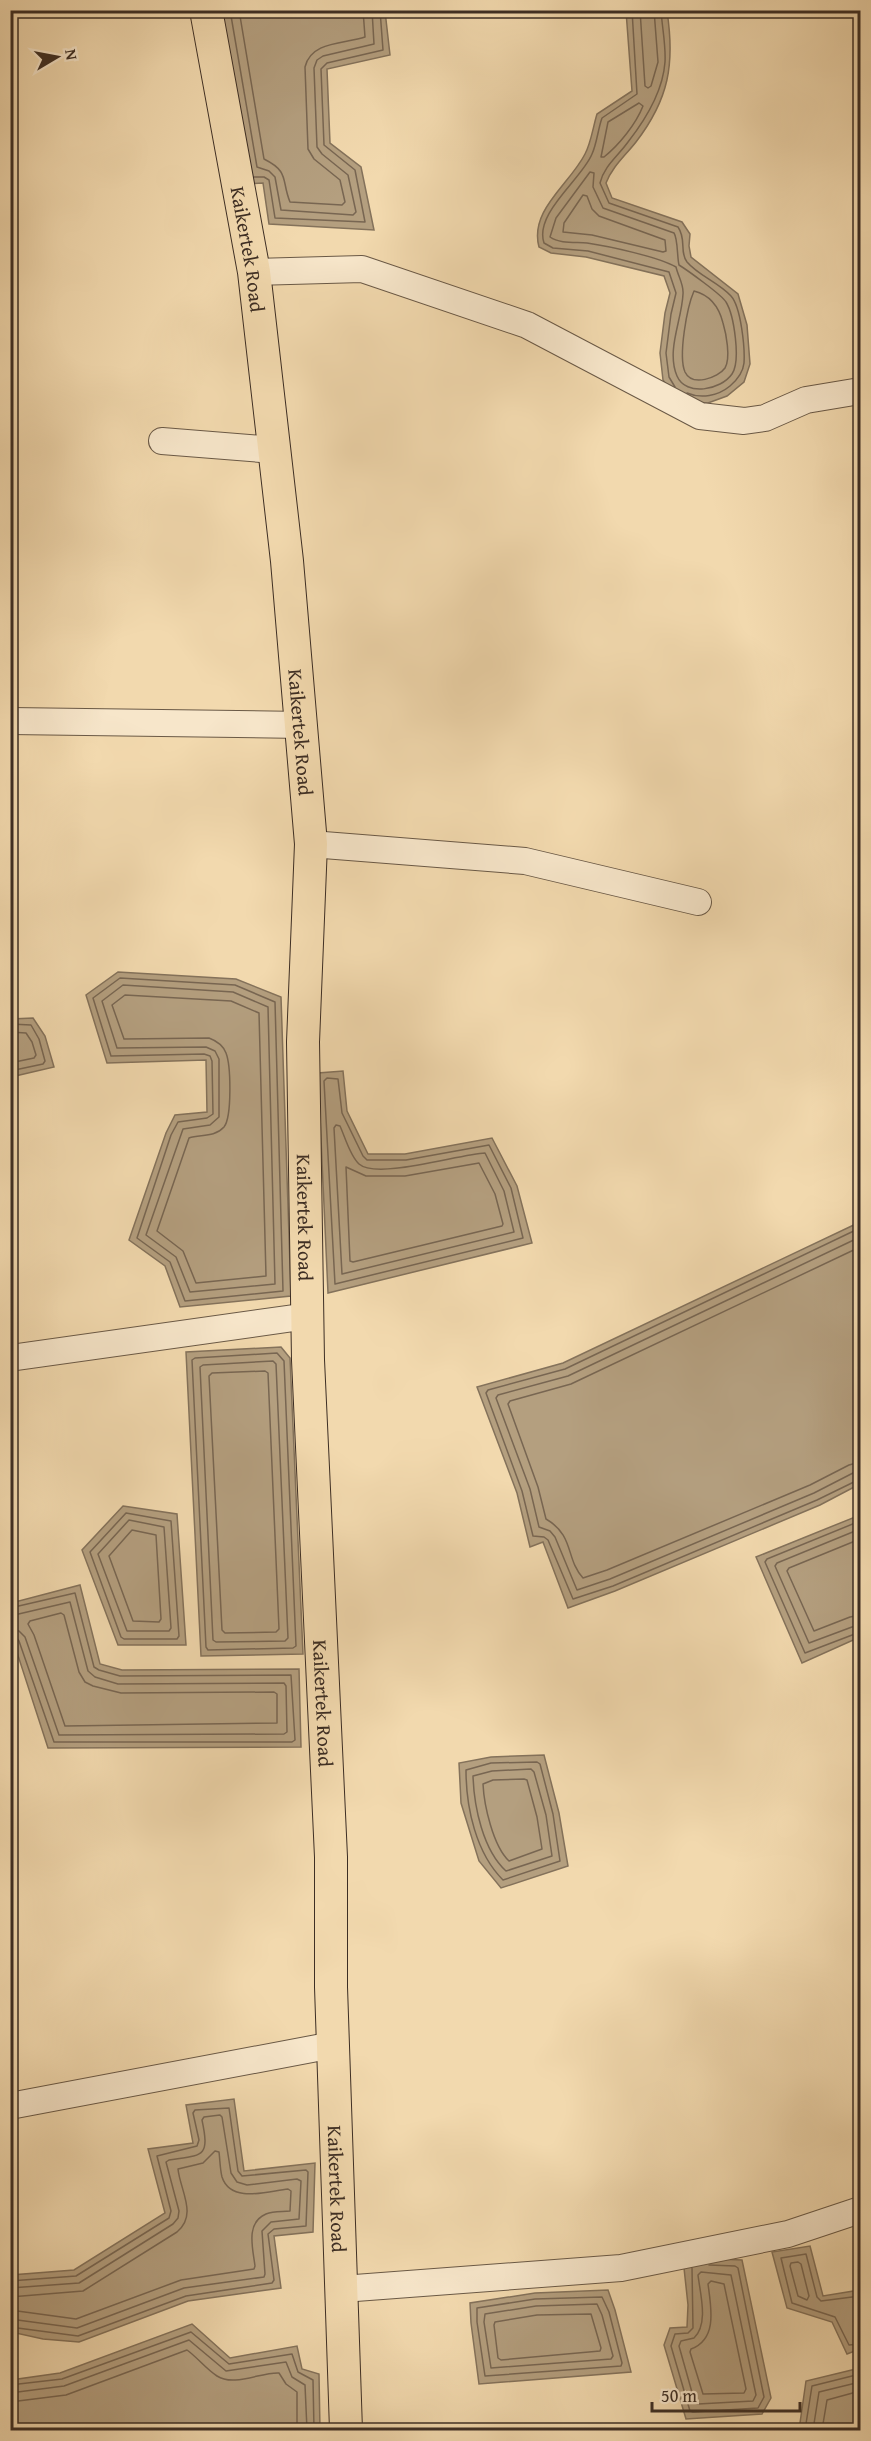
<svg xmlns="http://www.w3.org/2000/svg" width="871" height="2441" viewBox="0 0 871 2441" font-family="'Gentium Book Plus',serif">
<rect width="100%" height="100%" fill="#f2d9ae"/>
<filter id="stains"><feTurbulence type="fractalNoise" baseFrequency=".00333" numOctaves="4"/><feColorMatrix values="0 0 0 0 .2 0 0 0 0 .09 0 0 0 0 .02 0 0 0 .5 -.17"/></filter>
<radialGradient id="worn" r=".72"><stop offset=".6" stop-color="#630" stop-opacity="0"/><stop offset="1" stop-color="#630" stop-opacity=".3"/></radialGradient>
<g fill="#b49f7f" stroke="#84725b" stroke-width="1.5">
<polygon points="216,11 385,11 390,55 327,69 330,143 361,167 374,230 269,224 263,183 246,184"/>
<path d="M626 11H667C675 64 669 99 636 142 625 156 612 167 606 183L612 198 682 222 690 234 689 246 691 257 738 294 747 325 750 364 744 382 727 396 708 403 692 402 672 393 663 380 660 353 665 313 670 293 664 276 586 257 551 253 539 247C529 210 570 184 585 154 591 143 593 127 597 114L632 91Z"/>
<polygon points="118,972 236,979 281,997 291,1296 180,1307 165,1266 129,1240 166,1133 175,1115 207,1112 206,1060 107,1063 86,995"/>
<polygon points="33,1018 45,1036 54,1067 11,1077 11,1019"/>
<polygon points="343,1071 347,1111 368,1154 405,1154 492,1138 517,1186 532,1243 328,1293 318,1073"/>
<polygon points="860,1222 860,1484 820,1505 615,1591 568,1608 543,1542 530,1547 517,1493 477,1387 563,1363"/>
<polygon points="281,1347 290,1358 303,1654 201,1656 186,1352"/>
<polygon points="123,1506 177,1514 186,1645 118,1645 82,1550"/>
<polygon points="860,1515 860,1637 802,1663 756,1557"/>
<polygon points="80,1585 100,1664 122,1670 299,1669 301,1747 48,1748 11,1634 11,1603"/>
<polygon points="544,1755 559,1813 568,1866 501,1888 479,1861 461,1803 459,1763 491,1757"/>
<polygon points="234,2099 244,2171 315,2163 313,2232 274,2236 281,2288 188,2301 79,2342 43,2339 11,2332 11,2275 74,2270 165,2213 148,2149 193,2143 186,2105"/>
<polygon points="810,2246 823,2296 860,2290 860,2349 847,2354 832,2322 787,2308 772,2252"/>
<polygon points="693,2258 742,2260 771,2398 762,2414 686,2419 664,2345 670,2328 687,2327 688,2305 684,2268"/>
<polygon points="608,2290 615,2310 631,2372 479,2384 471,2323 470,2303 535,2293"/>
<polygon points="192,2324 230,2358 297,2346 302,2369 319,2374 320,2430 11,2430 11,2380 60,2373"/>
<polygon points="860,2368 860,2430 799,2430 806,2381"/>
</g>
<g fill="none" stroke-linecap="round" stroke-linejoin="round">
<g stroke="#786652" stroke-width="1.5">
<polyline points="230,10 257,167 269,171 275,177 281,210 353,215 356,212 348,175 322,154 317,147 314,68 317,60 323,56 374,44 372,10"/>
<path d="M239 10 264 159C290 172 281 180 290 202L342 205 345 202 340 180 314 159 308 149 305 67C311 41 344 44 365 37L363 10"/>
<path d="M632 10 637 94 602 118C598 129 597 143 592 154 582 179 534 213 544 243L553 248 588 251 669 272 676 293 671 314 666 353 669 377 675 387"/>
<polyline points="640,10 645,86 648,88 651,86 658,62 654,10"/>
<path d="M661 10C662 27 666 45 665 62 663 91 646 119 628 142 618 156 604 166 600 183L609 203 678 227C687 240 679 252 687 262 699 276 718 282 731 296 741 307 745 348 744 363 743 373 737 380 730 386 718 396 701 399 687 393"/>
<path d="M639 103 643 106C636 124 619 145 604 157H601L608 122Z"/>
<path d="M590 172 594 173 593 187 603 208 674 233C678 239 677 257 679 265 687 270 722 295 726 302 734 315 741 361 732 374 721 390 686 397 677 376 666 350 682 320 683 294 684 285 678 276 676 267 659 257 608 246 587 243 575 242 560 244 550 237L556 218Z"/>
<polyline points="254,177 264,177 269,180 275,218 365,222 355,170 324,145 321,69 327,63 383,50 380,10"/>
<polygon points="583,195 587,196 592,209 599,216 665,240 666,251 663,252 592,235 563,232 564,223"/>
<path d="M694 291C710 295 719 307 723 323 726 333 731 358 725 368 718 378 692 387 685 372 678 356 687 307 694 291Z"/>
<polygon points="120,978 235,985 275,1002 283,1291 185,1301 170,1262 137,1238 171,1135 178,1122 207,1118 213,1114 212,1061 210,1056 204,1054 111,1056 93,998"/>
<polygon points="123,985 233,992 268,1007 275,1284 190,1292 176,1257 146,1235 183,1129 210,1125 219,1117 219,1059 215,1051 206,1047 117,1048 102,1001"/>
<path d="M125 995 231 1001 259 1013 266 1276 196 1283 183 1251 157 1231 189 1138C200 1134 214 1138 224 1127 232 1117 231 1066 226 1053 223 1045 217 1041 209 1038L124 1039 112 1005Z"/>
<polyline points="10,1024 31,1025 39,1039 45,1061 43,1064 10,1071"/>
<polyline points="10,1032 26,1033 32,1042 36,1055 34,1058 10,1063"/>
<polygon points="327,1078 338,1079 342,1113 363,1156 367,1160 406,1160 489,1145 511,1188 523,1238 335,1284 324,1081"/>
<path d="M336 1125 340 1126C345 1137 350 1156 359 1164 377 1180 460 1154 485 1153L504 1191 514 1232 342 1274 334 1128Z"/>
<polygon points="479,1163 495,1194 503,1224 502,1226 353,1262 350,1261 346,1167 366,1176 405,1176"/>
<polyline points="860,1228 565,1369 488,1390 486,1393 522,1491 533,1536 544,1537 548,1540 573,1599 613,1586 817,1500 860,1479"/>
<polyline points="860,1237 568,1376 498,1395 496,1398 530,1489 539,1527 550,1531 555,1537 577,1590 610,1579 814,1493 853,1473 860,1472"/>
<path d="M860 1247 571 1384 510 1401 508 1404 538 1487 546 1519C575 1536 565 1558 583 1578L607 1570 810 1485 849 1465 860 1462"/>
<polygon points="277,1353 284,1361 296,1646 293,1648 208,1650 206,1647 192,1360 195,1358"/>
<polygon points="273,1361 276,1364 288,1638 285,1641 216,1642 213,1640 200,1367 203,1365"/>
<polygon points="265,1371 268,1373 279,1629 276,1632 225,1633 222,1630 209,1376 212,1373"/>
<polygon points="126,1513 171,1521 179,1636 177,1639 124,1639 121,1637 90,1552"/>
<polygon points="129,1520 164,1527 171,1628 169,1631 127,1631 98,1554"/>
<polyline points="860,1521 767,1559 765,1562 805,1653 860,1632"/>
<polyline points="860,1529 777,1563 775,1566 809,1643 860,1624"/>
<polygon points="132,1530 156,1535 161,1619 159,1622 133,1621 109,1556"/>
<polyline points="860,1539 789,1568 787,1571 814,1631 850,1617 860,1615"/>
<polyline points="10,1608 75,1593 94,1667 99,1670 120,1676 291,1675 295,1740 292,1742 54,1742 19,1641 16,1637 10,1636"/>
<polygon points="61,1613 64,1615 79,1672 85,1682 93,1686 121,1693 274,1692 277,1694 277,1723 65,1726 34,1635 28,1624 30,1621"/>
<polyline points="10,1616 70,1602 88,1671 95,1677 118,1684 284,1683 286,1686 287,1732 284,1734 59,1735 25,1637 19,1631 10,1629"/>
<path d="M537 1762 540 1764 553 1814 560 1861 503 1880C476 1853 466 1808 466 1770L491 1763Z"/>
<path d="M531 1769 534 1772 546 1815 552 1856 506 1871C483 1850 474 1807 473 1776L492 1771Z"/>
<path d="M524 1779 527 1780 537 1817 542 1849 509 1861C493 1846 484 1805 483 1784L493 1780Z"/>
<polygon points="798,2262 801,2264 809,2296 807,2300 798,2296 790,2266 791,2263"/>
<polyline points="692,2268 693,2328 688,2333 675,2334 671,2346 690,2411 693,2412 758,2408 764,2397 738,2268 735,2266 709,2265"/>
<path d="M701 2272 731 2275 756 2395 753 2401 698 2404 695 2403 679 2346 681 2341 694 2338C709 2324 700 2293 698 2275Z"/>
<polyline points="10,2281 76,2276 169,2218 171,2211 157,2156 197,2146 199,2140 193,2113 195,2110 229,2108 238,2171 242,2176 306,2170 308,2172 306,2226 274,2229 268,2234 274,2280 272,2283 186,2296 78,2336 10,2327"/>
<path d="M711 2281 724 2284 746 2389 744 2393 703 2394 690 2352 691 2349C718 2339 711 2307 708 2284Z"/>
<path d="M10 2288 79 2283 173 2224 178 2218 179 2211 166 2162 169 2160C203 2155 210 2158 202 2120L204 2117 220 2115 222 2117 231 2173 237 2182 247 2185 297 2179 301 2181 299 2219 271 2222 262 2231 265 2274 264 2277 184 2288 77 2328 10 2319"/>
<polyline points="860,2296 821,2301 817,2297 806,2254 781,2258 792,2303 835,2317 849,2345 860,2344"/>
<path d="M10 2297 83 2291 177 2232C198 2215 180 2190 178 2169L203 2163 215 2151 219 2152C220 2160 220 2169 222 2177 231 2204 268 2191 288 2189L291 2191 290 2211C282 2212 274 2211 266 2214 245 2223 253 2249 255 2266L254 2269 181 2280 76 2319 10 2310"/>
<polygon points="602,2297 609,2312 622,2363 621,2366 485,2376 477,2322 477,2308 535,2299"/>
<polygon points="597,2304 602,2315 613,2356 611,2359 491,2368 484,2322 485,2314 536,2306"/>
<polygon points="591,2314 601,2348 600,2351 501,2360 498,2358 494,2325 495,2322 537,2315"/>
<polyline points="10,2385 62,2379 191,2332 229,2364 292,2354 298,2372 313,2380 314,2430"/>
<polyline points="10,2393 64,2386 189,2340 226,2371 286,2362 292,2377 305,2385 307,2430"/>
<path d="M10 2402 66 2395 187 2350C198 2358 206 2369 217 2376 234 2387 261 2372 279 2373L286 2384 297 2392V2430"/>
<polyline points="805,2430 812,2386 860,2374"/>
<polyline points="813,2430 819,2392 860,2382"/>
<polyline points="822,2430 827,2400 860,2391"/>
</g>
<g stroke="#6a5946" stroke-width="28">
<g id="minor">
<polyline points="254,272 362,269 527,325 700,416 744,421 765,418 806,400 860,391"/>
<polyline points="162,441 274,450"/>
<polyline points="10,721 303,725"/>
<polyline points="311,844 525,861 698,902"/>
<polyline points="10,1358 308,1316"/>
<polyline points="10,2106 333,2045"/>
<polyline points="342,2289 621,2268 788,2234 860,2210"/>
</g>
</g>
<g stroke="#3d2e24" stroke-width="34">
<g id="major">
<path id="s1" d="M206 10 254 272 287 561 311 844 303 1042 308 1360 331 1857V1987L346 2430"/>
</g>
</g>
<use href="#minor" stroke="#f7e6ca" stroke-width="26"/>
<use href="#major" stroke="#f2d9ae" stroke-width="32"/>
</g>
<g text-anchor="middle" dominant-baseline="central" stroke-width="4.5" stroke-linejoin="round" paint-order="stroke">
<g font-size="20" fill="#3d2e24" stroke="#f7e6ca">
<text stroke="none"><textPath href="#s1" startOffset="243">Kaikertek Road</textPath></text>
<text stroke="none"><textPath href="#s1" startOffset="729">Kaikertek Road</textPath></text>
<text stroke="none"><textPath href="#s1" startOffset="1215">Kaikertek Road</textPath></text>
<text stroke="none"><textPath href="#s1" startOffset="1701">Kaikertek Road</textPath></text>
<text stroke="none"><textPath href="#s1" startOffset="2187">Kaikertek Road</textPath></text>
</g>
</g>
<rect width="871" height="2441" fill="none" stroke="#f2d9ae" stroke-width="36"/>
<rect x="12" y="12" width="847" height="2417" fill="none" stroke="#3d2e24" stroke-width="3"/>
<rect x="18" y="18" width="835" height="2405" fill="none" stroke="#3d2e24" stroke-width="1.5"/>
<g transform="translate(57 57) rotate(80)" stroke="#f7e6ca" stroke-width="4.5" paint-order="stroke">
<path d="M0-4.5L10 22L0 15L-10 22Z" fill="#3d2e24"/>
<text y="-9" font-size="16" font-weight="bold" text-anchor="middle" fill="#3d2e24">N</text>
</g>
<path d="M652 2402v9h148v-9" fill="none" stroke="#3d2e24" stroke-width="3"/>
<text x="661" y="2402" font-size="18" fill="#3d2e24" stroke="#f7e6ca" stroke-width="4.5" paint-order="stroke">50 m</text>
<rect width="100%" height="100%" filter="url(#stains)"/>
<rect width="100%" height="100%" fill="url(#worn)"/>
</svg>
